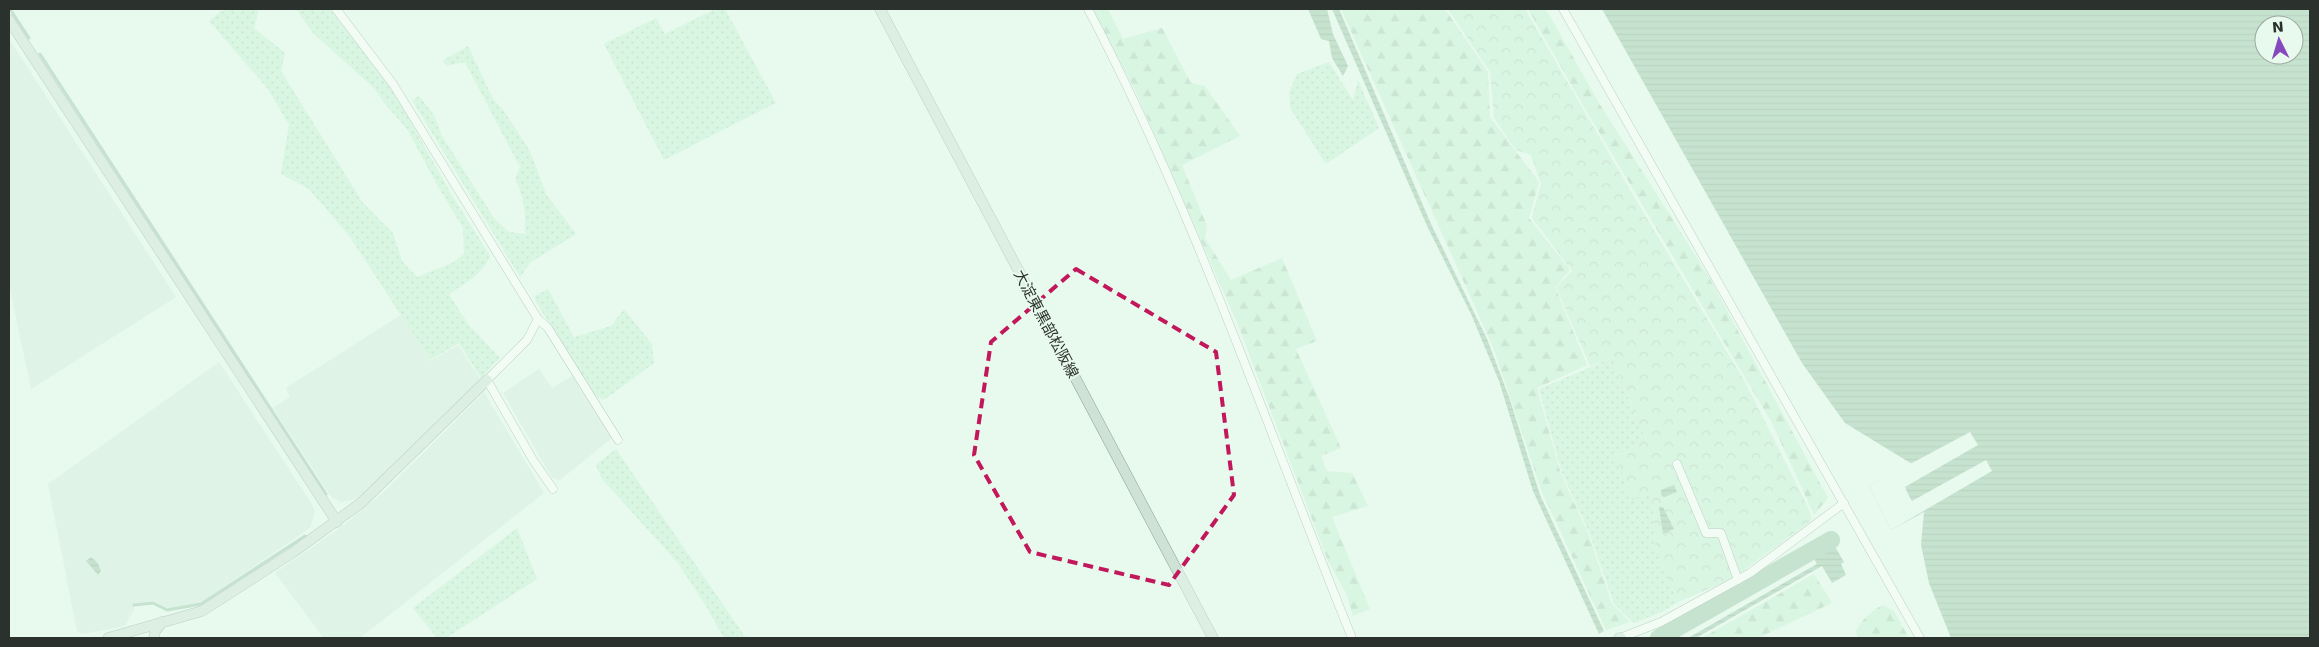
<svg xmlns="http://www.w3.org/2000/svg" width="2319" height="647" viewBox="0 0 2319 647" font-family="'DejaVu Sans','Noto Sans JP',sans-serif">
<defs>
<pattern id="grass-dots" width="8" height="8" patternUnits="userSpaceOnUse" patternTransform="scale(1.25)"><rect width="8" height="8" fill="#c8f1d5"/><path d="M2 2h.1M6 6h.1" fill="none" stroke="#accfb7" stroke-width="1.8" stroke-linecap="round"/></pattern>
<pattern id="forest-firs" width="22" height="20" patternUnits="userSpaceOnUse" patternTransform="scale(1.25)"><rect width="22" height="20" fill="#c8f1d5"/><path d="M5 1l3.5 6h-7zM16 11l3.5 6h-7z" fill="#accfb7"/></pattern>
<pattern id="park-crowns" width="20" height="18" patternUnits="userSpaceOnUse" patternTransform="scale(1.25)"><rect width="20" height="18" fill="#c8f1d5"/><path d="M2 6a3 3 0 1 1 6 0M12 15a3 3 0 1 1 6 0" fill="none" stroke="#accfb7"/></pattern>
<pattern id="water-rules" width="6" height="5" patternUnits="userSpaceOnUse" patternTransform="scale(1.25)"><rect width="6" height="5" fill="#9ec7ab"/><path d="M0 2.5h6" fill="none" stroke="#88ab93"/></pattern>
</defs>
<rect width="100%" height="100%" fill="#e8f9ed"/>
<g fill="#d6eddd">
<polygon points="9,39 176,297 31,389 9,284"/>
<polygon points="401,315 430,361 458,345 480,379 357,499 341,502 333,498 328,492 273,408 290,397 286,388"/>
<polygon points="219,362 311,503 315,512 310,528 200,603 168,609 153,601 134,604 134,610 125,626 82,634 77,631 48,484"/>
<polygon points="539,369 552,388 572,376 612,438 560,480 552,478 503,393"/>
<polygon points="484,392 544,493 360,638 324,638 275,573 340,528 386,490"/>
</g>
<g fill="url(#grass-dots)">
<path d="M223 9H259L254 28 285 53 281 71 363 203 393 233 402 261 417 277 452 263 464 254 463 228 436 183 407 129 385 104 374 88 313 33 296 9H330L392 88 450 192 490 256C483 274 464 284 449 294L468 324 500 358 481 378 459 343 430 360 350 237 309 189 281 174 289 125 268 89 209 21Z"/>
<polygon points="715,9 725,9 776,103 664,160 604,44 656,18 665,34"/>
<path d="M468 46 493 99 504 111 530 151 546 194 576 234 531 262 520 277 412 100 419 96 434 115 442 136 494 218 509 232 525 234C526 214 524 197 515 179L520 167 465 62 446 66 443 60Z"/>
<polygon points="1329,62 1353,100 1358,80 1379,128 1326,164 1290,108 1289,92 1297,74"/>
<polygon points="548,289 574,337 611,326 624,309 652,344 654,363 604,400 594,395 536,302 535,296"/>
<polygon points="1612,358 1646,440 1616,456 1652,490 1655,547 1678,602 1662,612 1634,623 1614,604 1589,532 1562,473 1539,389"/>
<polygon points="616,449 746,638 724,638 706,606 678,563 602,479 596,465"/>
<polygon points="517,528 537,579 446,638 437,638 413,608"/>
</g>
<g fill="url(#forest-firs)">
<polygon points="1091,9 1108,9 1123,39 1162,28 1191,83 1205,86 1240,136 1182,165 1207,226 1205,238 1231,280 1282,258 1317,341 1296,349 1341,448 1321,456 1327,471 1352,473 1368,506 1332,517 1370,609 1353,616 1346,593 1328,561 1238,325 1134,88"/>
<polygon points="1341,9 1445,9 1488,72 1490,117 1539,182 1529,218 1570,270 1555,287 1587,365 1537,388 1561,474 1588,533 1612,604 1630,622 1606,630 1542,492 1493,347"/>
<polygon points="1528,9 1546,9 1599,103 1709,277 1828,498 1814,515 1772,423 1577,95"/>
<polygon points="1814,574 1832,603 1758,638 1702,638"/>
<path d="M1882 605 1894 611 1909 638H1858L1856 631C1863 618 1869 613 1882 605Z"/>
</g>
<polygon fill="url(#park-crowns)" points="1448,9 1525,9 1637,202 1745,382 1809,509 1812,520 1732,579 1678,602 1655,547 1652,491 1632,500 1616,456 1646,440 1612,358 1590,366 1556,287 1572,271 1532,218 1541,184 1531,155 1516,150 1494,118 1490,72"/>
<g fill="url(#water-rules)" fill-rule="evenodd">
<polygon points="1308,9 1327,9 1333,34 1348,66 1343,76 1332,58 1329,41 1321,39"/>
<polygon points="1332,9 1339,9 1431,224 1487,339 1509,397 1540,495 1604,631 1599,634 1533,491 1499,381 1471,314 1428,228"/>
<path d="M1602 9H2310V638H1951L1929 583 1921 545 1924 512 1891 530 1869 486 1912 464 1845 423 1802 363ZM2264 25H2294V55H2264Z"/>
<polygon points="1674,485 1677,492 1664,497 1661,495 1661,490"/>
<polygon points="1659,507 1663,507 1674,529 1663,534"/>
<polygon points="1830,538 1844,562 1841,564 1846,575 1832,583 1822,566 1696,638 1688,638 1817,564 1808,549"/>
<polygon points="91,557 98,563 101,571 98,575 86,561"/>
</g>
<polygon fill="#e8f9ed" points="1970,432 1978,445 1905,487 1909,496 1912,501 1986,460 1992,471 1891,530 1869,486"/>
<g fill="none" stroke-linecap="round" stroke-linejoin="round">
<g stroke="#9ec7ab" stroke-width="3">
<polyline points="10,9 29,38"/>
<polyline points="40,54 326,494"/>
<polyline points="134,605 153,603 167,610 201,604 305,536"/>
</g>
<polyline stroke="#9ec7ab" stroke-width="18" points="1659,638 1831,540"/>
<g stroke="#90a095" stroke-width="9">
<g id="street">
<polyline points="336,9 393,84 538,319 548,328 618,440"/>
<path d="M1088 9C1194 210 1267 428 1352 638"/>
<polyline points="1563,9 1920,638"/>
<polyline points="538,319 527,340 487,380 533,460 553,489"/>
<polyline points="1677,464 1706,533 1721,533 1738,580"/>
<polyline points="1620,638 1661,622 1750,573 1844,503"/>
</g>
</g>
<g stroke="#90a095" stroke-width="11">
<g id="secondary">
<polyline points="880,9 1213,638"/>
<polyline points="9,20 337,522"/>
<polyline points="108,638 202,611 292,553 361,503 487,380"/>
<polyline points="154,638 155,631 162,622"/>
<polyline points="1619,638 1621,638"/>
</g>
</g>
<use href="#street" stroke="#fff" stroke-width="8"/>
<use href="#secondary" stroke="#cee2d6" stroke-width="10"/>
</g>
<path d="M0 0H2319V647H0ZM1076 269 1216 352 1234 495 1169 585 1030 552 974 455 991 342Z" fill="#e8f9ed" fill-opacity=".55" fill-rule="evenodd"/>
<path fill="none" stroke="#c2185b" stroke-width="4" stroke-dasharray="10 6" stroke-linejoin="round" d="M1076 269 1216 352 1234 495 1169 585 1030 552 974 455 991 342Z"/>
<g text-anchor="middle" dominant-baseline="central" stroke-width="4" stroke-linejoin="round" paint-order="stroke">
<g font-size="15" fill="#2b322d" stroke="#e8f9ed">
<text transform="translate(1046 324) rotate(62)">大淀東黒部松阪線</text>
</g>
</g>
<rect width="2319" height="647" fill="none" stroke="#2b322d" stroke-width="20"/>
<g transform="translate(2279 40) rotate(355)"><circle r="24" fill="#e8f9ed" stroke="#9ca9a0"/>
<path d="M0-4L9 19L0 12L-9 19Z" fill="#8648be"/>
<text y="-8" font-size="14" font-weight="bold" text-anchor="middle" fill="#2b322d">N</text>
</g>
</svg>
